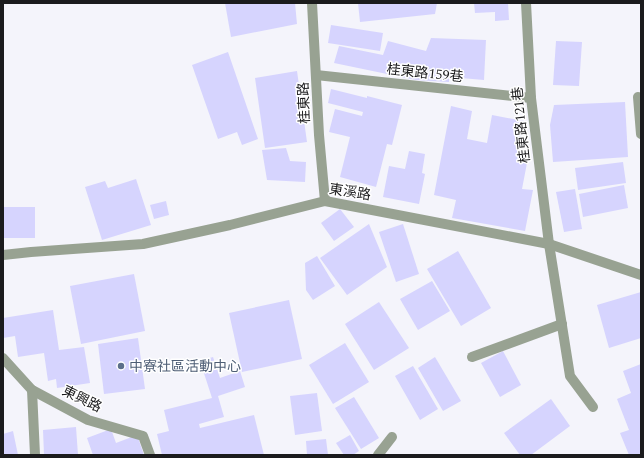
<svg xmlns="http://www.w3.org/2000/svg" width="644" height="458" viewBox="0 0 644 458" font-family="Spectral,'Noto Sans TC',serif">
<rect width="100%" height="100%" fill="#f4f4fb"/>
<g fill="#d6d4fe">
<polygon points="225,3 295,3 297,24 231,37"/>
<polygon points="358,3 437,3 435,14 360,22"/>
<polygon points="474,3 508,3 509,20 495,21 495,12 475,13"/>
<polygon points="331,25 383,33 380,51 328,43"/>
<polygon points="431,38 486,40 484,80 449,77 449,82 416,80 334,63 339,46 383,55 388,41 426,51"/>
<polygon points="556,41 582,42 579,86 553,85"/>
<polygon points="228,52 258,139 242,145 237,132 218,139 192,65"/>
<polygon points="297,71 307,142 265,148 255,78"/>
<polygon points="331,89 367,98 367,96 402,105 392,145 387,144 376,187 340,177 350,137 329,132 335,109 362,116 363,112 328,103"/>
<polygon points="625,102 628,157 553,162 550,125 554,105"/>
<polygon points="451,106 472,111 467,139 487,143 492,115 524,121 517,161 527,163 522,189 533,190 525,231 452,218 456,200 434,195"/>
<polygon points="286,148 290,161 306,162 305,182 267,180 262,150"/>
<polygon points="409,151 425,154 422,173 425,174 419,204 383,197 389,166 405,169"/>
<polygon points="623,162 626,183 578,190 575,168"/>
<polygon points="136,179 151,225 102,240 85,187 105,181 108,188"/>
<polygon points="624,185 628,208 583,217 579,194"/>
<polygon points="575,189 582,229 564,232 556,192"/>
<polygon points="166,201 169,215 154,219 150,205"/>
<rect x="3" y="207" width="32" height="31"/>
<polygon points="340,209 354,227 334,241 321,223"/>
<polygon points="369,224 387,267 347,295 320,258"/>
<polygon points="403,224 419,274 396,282 379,232"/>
<polygon points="458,251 491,308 461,326 427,269"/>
<polygon points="317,256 335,286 313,300 306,290 305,263"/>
<polygon points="134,274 145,331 81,344 70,286"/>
<polygon points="432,281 450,311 418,330 400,299"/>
<polygon points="641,292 641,338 609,348 597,305"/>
<polygon points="289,300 302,359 242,372 229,313"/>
<polygon points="379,302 409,348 374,370 345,324"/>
<polygon points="53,310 59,350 84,347 90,383 57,388 56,379 48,381 44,353 18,357 15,336 3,338 3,318"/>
<polygon points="138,338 145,389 104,394 98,344"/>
<polygon points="345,343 369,382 333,404 309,365"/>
<polygon points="503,351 521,385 500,397 481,363"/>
<polygon points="213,357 220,378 240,371 245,387 218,396 224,417 199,424 200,428 254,415 264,455 162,455 157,434 169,431 164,410 212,398 200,361"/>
<polygon points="435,357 461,401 443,411 418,368"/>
<polygon points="641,364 641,455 629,455 620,433 629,430 617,399 631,393 623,371"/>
<polygon points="413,366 438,409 420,420 395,376"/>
<polygon points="317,393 322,431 295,435 290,396"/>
<polygon points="354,397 379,438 361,449 335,408"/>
<polygon points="551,399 570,426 531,455 520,455 504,433"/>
<polygon points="76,427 78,455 44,455 43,430"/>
<polygon points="111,429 116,443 137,435 144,455 93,455 87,438"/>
<polygon points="13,431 18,455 3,455 3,434"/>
<polygon points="350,435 359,451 353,455 344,455 336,443"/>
<polygon points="326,439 328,455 307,455 306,441"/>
</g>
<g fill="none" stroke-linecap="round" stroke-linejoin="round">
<g stroke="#98a292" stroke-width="10">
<polyline points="526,3 531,98 549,244 570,376 593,407"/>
<polyline points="316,75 531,98"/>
<polyline points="638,97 641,134"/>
<polyline points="472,357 562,324"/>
<polyline points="3,358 32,390 88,420 143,436 150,455"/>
<polyline points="32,390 35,455"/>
<polyline points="378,455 392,437"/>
</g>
<g stroke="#98a292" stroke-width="10">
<polyline points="312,3 319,135 325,201"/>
<polyline points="3,255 31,252 143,244 230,225 325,201 549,244 641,275"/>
</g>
</g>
<circle fill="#5c6f8a" stroke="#fff" stroke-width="1.5" cx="121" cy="366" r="4"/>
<g text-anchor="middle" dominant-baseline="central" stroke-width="3" stroke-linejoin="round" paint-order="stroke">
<g font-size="14" fill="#1b1b1d" stroke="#fff">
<text transform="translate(425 73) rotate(6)">桂東路159巷</text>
<text transform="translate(304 103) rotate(-92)">桂東路</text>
<text transform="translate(521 125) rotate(-96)">桂東路121巷</text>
<text transform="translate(350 192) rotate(9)">東溪路</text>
<text transform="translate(82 399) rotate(26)">東興路</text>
</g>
<g font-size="14" fill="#4e5e75" stroke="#fff" text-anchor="start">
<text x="129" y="366">中寮社區活動中心</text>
</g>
</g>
<rect width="644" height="458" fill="none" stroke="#1b1b1d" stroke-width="8"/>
</svg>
